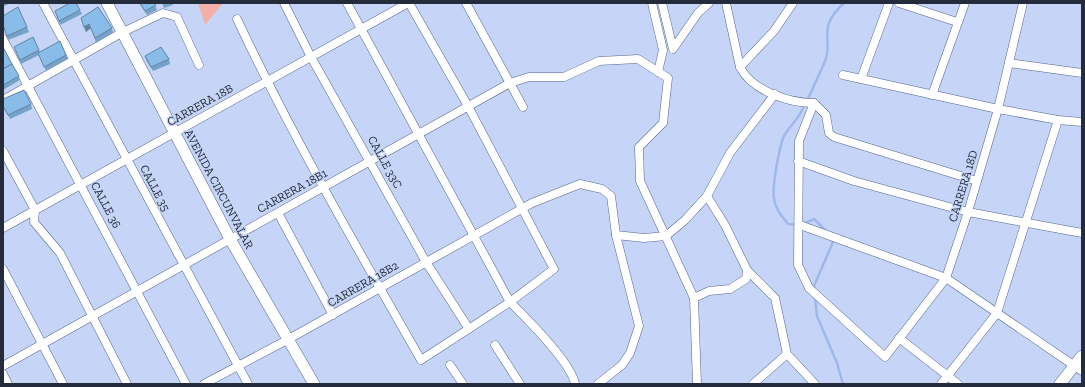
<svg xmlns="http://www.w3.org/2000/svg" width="1085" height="387" viewBox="0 0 1085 387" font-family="'Zilla Slab',serif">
<rect width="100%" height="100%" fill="#c6d5f7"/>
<polygon fill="#f2b0a8" points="198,3 223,3 205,25"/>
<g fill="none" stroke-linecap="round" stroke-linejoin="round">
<g stroke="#a0b7ee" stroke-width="2.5">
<polyline points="803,224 814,219 826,231"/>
<path d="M798 225 788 224C782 216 775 209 774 198 772 186 779 150 783 138 788 127 798 120 802 110 810 96 816 81 823 66 836 39 814 31 844 3"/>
<polyline points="815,290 814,286 833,242 831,239"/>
<polyline points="815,297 817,316 837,363 843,384"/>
</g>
<g stroke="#55658a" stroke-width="9">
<g id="minor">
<polyline points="43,3 248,384"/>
<polyline points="284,3 311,57 426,262 469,329"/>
<path d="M347 3 510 302C526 318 571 362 575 384"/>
<polyline points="466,3 523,107"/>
<polyline points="652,3 663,50 658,72"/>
<polyline points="662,3 673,49 698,13 709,3"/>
<path d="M726 3 740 67C752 91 789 103 814 103L826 115 829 133 834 137 977 181"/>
<polyline points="899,3 957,22"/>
<path d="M237 19C292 136 357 248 421 360L510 302 554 269 468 106 409 3"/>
<polyline points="3,39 186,384"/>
<polyline points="1009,63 1082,73"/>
<polyline points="740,67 774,31 793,3"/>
<polyline points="843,75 998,109 1058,120 1082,122"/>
<polyline points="861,79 889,3"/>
<polyline points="932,95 965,3"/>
<polyline points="3,100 123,32 163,13 177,17 199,65"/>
<polyline points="814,103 799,141 798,265 809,288 885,357 946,278 968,212 998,109 1023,3"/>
<polyline points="3,151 35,210 34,222 60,253 127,384"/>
<polyline points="798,161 854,181 968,212 1082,233"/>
<polyline points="278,213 333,315"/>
<polyline points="800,225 946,278 1082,371"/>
<polyline points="3,228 408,3"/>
<polyline points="3,269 63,384"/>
<polyline points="747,270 775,298 787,354 815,384"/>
<polyline points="694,298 709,291 730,289 746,279 747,270 725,225 707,196"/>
<polyline points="899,338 958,384"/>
<polyline points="495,345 520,384"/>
<polyline points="450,365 463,384"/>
<polyline points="3,366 510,83 529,77 564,77 599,61 638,59 668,78 663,123 639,147 640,181 694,298 697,384"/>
<polyline points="3,374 8,384"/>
<polyline points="204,384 287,340 532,203 580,184 602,189 611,196 616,235 644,238 666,236 685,220 707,196 730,153 775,94"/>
<polyline points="598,384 622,365 630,353 639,326 616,235"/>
<polyline points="753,384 787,354"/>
<polyline points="941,384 997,313 1058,120"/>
</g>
</g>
<g stroke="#55658a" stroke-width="12">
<g id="secondary">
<polyline points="107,3 230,239 314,384"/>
<polyline points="1060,384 1082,356"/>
</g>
</g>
<use href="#minor" stroke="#fff" stroke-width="8"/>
<use href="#secondary" stroke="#fff" stroke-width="11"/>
</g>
<g fill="#77a2c8">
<polygon points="3,3 10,3 3,7"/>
<polygon points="139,3 154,3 157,10 147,15"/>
<polygon points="162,3 172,3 173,5 164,8"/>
<polygon points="80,10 82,14 60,25 55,11"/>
<polygon points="81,18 112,28 113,32 96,43 91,28 86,32"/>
<polygon points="3,25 27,27 29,32 8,40"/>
<polygon points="3,47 12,64 19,76 20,80 3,90"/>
<polygon points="14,47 39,50 40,52 66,55 68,59 46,71 39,55 21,64"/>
<polygon points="145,56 169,59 170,64 153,71 146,60"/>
<polygon points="3,99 31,104 32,109 10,119 3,107"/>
</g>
<polygon fill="#6184a3" points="89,24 91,28 86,32 84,27"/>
<g fill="#8abce9" stroke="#6184a3">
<polygon points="70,3 76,3 80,10 59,21 55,11"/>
<polygon points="140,3 154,3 156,5 145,11"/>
<polygon points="18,7 27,27 7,36 3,25 3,16"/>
<polygon points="98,7 112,28 95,38 89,24 84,27 81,18"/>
<polygon points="33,37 39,50 20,60 14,47"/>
<polygon points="60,41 66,55 44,67 38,53"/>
<polygon points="3,47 12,64 3,69"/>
<polygon points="161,47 169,59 151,67 145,56"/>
<polygon points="12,64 19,76 3,85 3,69"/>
<polygon points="24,90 31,104 8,115 3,106 3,99"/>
</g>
<g text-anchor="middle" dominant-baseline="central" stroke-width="3" stroke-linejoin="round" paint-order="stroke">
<g font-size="12" fill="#242b3b" stroke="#c6d5f7">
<text transform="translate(200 105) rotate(-29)">CARRERA 18B</text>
<text transform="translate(385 162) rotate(61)">CALLE 33C</text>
<text transform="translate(963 186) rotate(-73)">CARRERA 18D</text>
<text transform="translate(155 188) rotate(62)">CALLE 35</text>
<text transform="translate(219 189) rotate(62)">AVENIDA CIRCUNVALAR</text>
<text transform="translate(292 191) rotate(-29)">CARRERA 18B1</text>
<text transform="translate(106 205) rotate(62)">CALLE 36</text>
<text transform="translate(363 284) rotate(-30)">CARRERA 18B2</text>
</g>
</g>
<rect width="1085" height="387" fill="none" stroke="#242b3b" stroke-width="8"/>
</svg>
